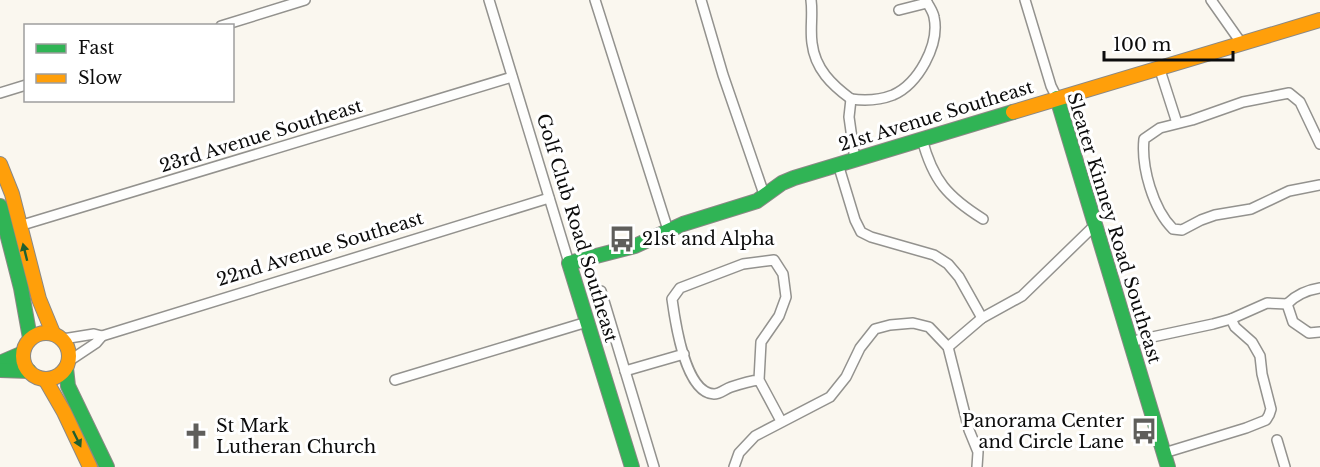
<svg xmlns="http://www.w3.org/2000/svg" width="1320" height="467" viewBox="0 0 1320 467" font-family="'Libre Baskerville',serif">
<rect width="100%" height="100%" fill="#faf7ef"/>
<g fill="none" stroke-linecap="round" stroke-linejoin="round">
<g stroke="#93928e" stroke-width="12">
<g id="street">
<polyline points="489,0 569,263"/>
<polyline points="595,0 668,230"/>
<polyline points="701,0 723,75 765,197"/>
<path d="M811 0C813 14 810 29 812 43 815 69 832 85 851 99"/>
<polyline points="1025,0 1051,86 1057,98"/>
<polyline points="1211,0 1242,44"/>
<polyline points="899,10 927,3"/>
<polyline points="221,26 305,0"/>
<polyline points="1159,67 1177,123"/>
<polyline points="0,93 26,85"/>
<path d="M851 99C865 101 880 100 893 95 918 84 940 45 934 17 933 11 928 5 926 0"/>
<polyline points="851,99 849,117 855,160"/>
<path d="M922 139C933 181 948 197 983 219"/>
<path d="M1320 144 1300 102 1289 93 1243 102 1192 120 1160 128 1144 139C1141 167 1153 209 1173 229L1182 230 1201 220 1215 215 1251 209 1289 191 1320 185"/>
<polyline points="838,164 855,220 861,232 871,237 934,255 948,264 959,277 982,318"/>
<polyline points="19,226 512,77"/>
<polyline points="601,291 654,467"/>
<polyline points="1287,304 1293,322 1309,333 1320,332"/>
<path d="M1287 304C1296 295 1307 290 1320 288"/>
<polyline points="63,339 94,334 102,336 549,198"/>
<polyline points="1129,342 1213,324 1231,319 1267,303 1287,304"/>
<polyline points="948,347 982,318 1022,296 1094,226"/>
<polyline points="69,361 96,343 102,336"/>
<polyline points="625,371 684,354"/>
<polyline points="395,380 587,322"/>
<path d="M759 380C749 381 740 384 731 387 725 389 720 394 714 394 685 393 675 321 672 299L680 288 743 264 774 260 783 274 786 297 779 316 761 342 759 380 781 421"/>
<polyline points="1277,440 1285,467"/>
<polyline points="1164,453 1246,428 1266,420 1269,415 1271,409 1262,374 1260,356 1252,342 1235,327 1231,319"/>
<polyline points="734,467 739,453 755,436 830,397 846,377 860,348 875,329 890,325 913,323 929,327 948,347 969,430 978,452 977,467"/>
</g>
</g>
<g stroke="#8a8885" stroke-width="16">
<g id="fast">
<polyline points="1057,98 1168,467"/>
<polyline points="0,206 21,288 30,338"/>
<polyline points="0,363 23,353"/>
<polyline points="66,368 68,386 107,467"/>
<polyline points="0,370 29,371"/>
<polyline points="632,467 569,263 635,246 683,224 757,201 782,183 794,178 1013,112"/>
</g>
</g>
<g stroke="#8a8885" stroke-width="16">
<g id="slow">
<polyline points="1013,112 1320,20"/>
<polyline points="0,164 12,194 39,299 53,333"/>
<circle cx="46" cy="356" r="23"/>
<polyline points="45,379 64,412 90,467"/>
</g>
</g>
<use href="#street" stroke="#fefefd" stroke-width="9"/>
<use href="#fast" stroke="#30b455" stroke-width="14"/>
<use href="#slow" stroke="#ff9f0a" stroke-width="14"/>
</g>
<defs><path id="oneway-solid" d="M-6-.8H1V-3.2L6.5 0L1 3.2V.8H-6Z" transform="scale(1.5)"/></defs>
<g fill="#1e6030">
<use href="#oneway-solid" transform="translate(25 252) rotate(-104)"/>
<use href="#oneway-solid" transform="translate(77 439) rotate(64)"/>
</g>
<defs>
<g id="bus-bare" transform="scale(2.07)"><path d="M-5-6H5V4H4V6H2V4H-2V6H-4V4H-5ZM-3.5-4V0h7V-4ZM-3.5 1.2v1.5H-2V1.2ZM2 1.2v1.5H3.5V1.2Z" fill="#5f5e5b" stroke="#fff" stroke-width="2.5" paint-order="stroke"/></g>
<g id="church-bare" transform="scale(2.07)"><path d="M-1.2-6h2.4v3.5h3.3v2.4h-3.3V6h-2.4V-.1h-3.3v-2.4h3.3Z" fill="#5f5e5b" stroke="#fff" stroke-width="2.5" paint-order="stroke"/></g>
</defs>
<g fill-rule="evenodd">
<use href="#bus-bare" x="622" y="239"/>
<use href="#bus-bare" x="1144" y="431"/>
<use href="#church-bare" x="196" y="436"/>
</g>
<g text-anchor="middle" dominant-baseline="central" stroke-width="6" stroke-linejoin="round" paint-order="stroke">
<g font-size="18" fill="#0c0c0c" stroke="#fff">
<text transform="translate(936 116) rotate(-17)">21st Avenue Southeast</text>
<text transform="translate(261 136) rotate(-17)">23rd Avenue Southeast</text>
<text transform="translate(577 228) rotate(73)">Golf Club Road Southeast</text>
<text transform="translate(1114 228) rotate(73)">Sleater Kinney Road Southeast</text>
<text transform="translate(320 249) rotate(-17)">22nd Avenue Southeast</text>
</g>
<g font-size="18" fill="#0c0c0c" stroke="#fff" text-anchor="start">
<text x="642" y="239">21st and Alpha</text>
<text x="1124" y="421" text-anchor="end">Panorama Center<tspan x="1124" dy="21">and Circle Lane</tspan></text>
<text x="216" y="426">St Mark<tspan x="216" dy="21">Lutheran Church</tspan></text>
</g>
</g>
<rect x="24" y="24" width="210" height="78" fill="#ffffff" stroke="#9e9e9e" stroke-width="1.5"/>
<rect x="36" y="44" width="30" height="9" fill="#30b455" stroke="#9e9e9e" stroke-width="1.5"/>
<text x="78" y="54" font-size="18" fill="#0c0c0c">Fast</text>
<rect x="36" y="74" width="30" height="9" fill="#ff9f0a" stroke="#9e9e9e" stroke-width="1.5"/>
<text x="78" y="84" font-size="18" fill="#0c0c0c">Slow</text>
<path d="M1104 51v9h129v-9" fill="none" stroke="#0c0c0c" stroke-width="3"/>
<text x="1113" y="51" font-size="18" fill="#0c0c0c" stroke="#ffffff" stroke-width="4.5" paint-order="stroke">100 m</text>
</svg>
